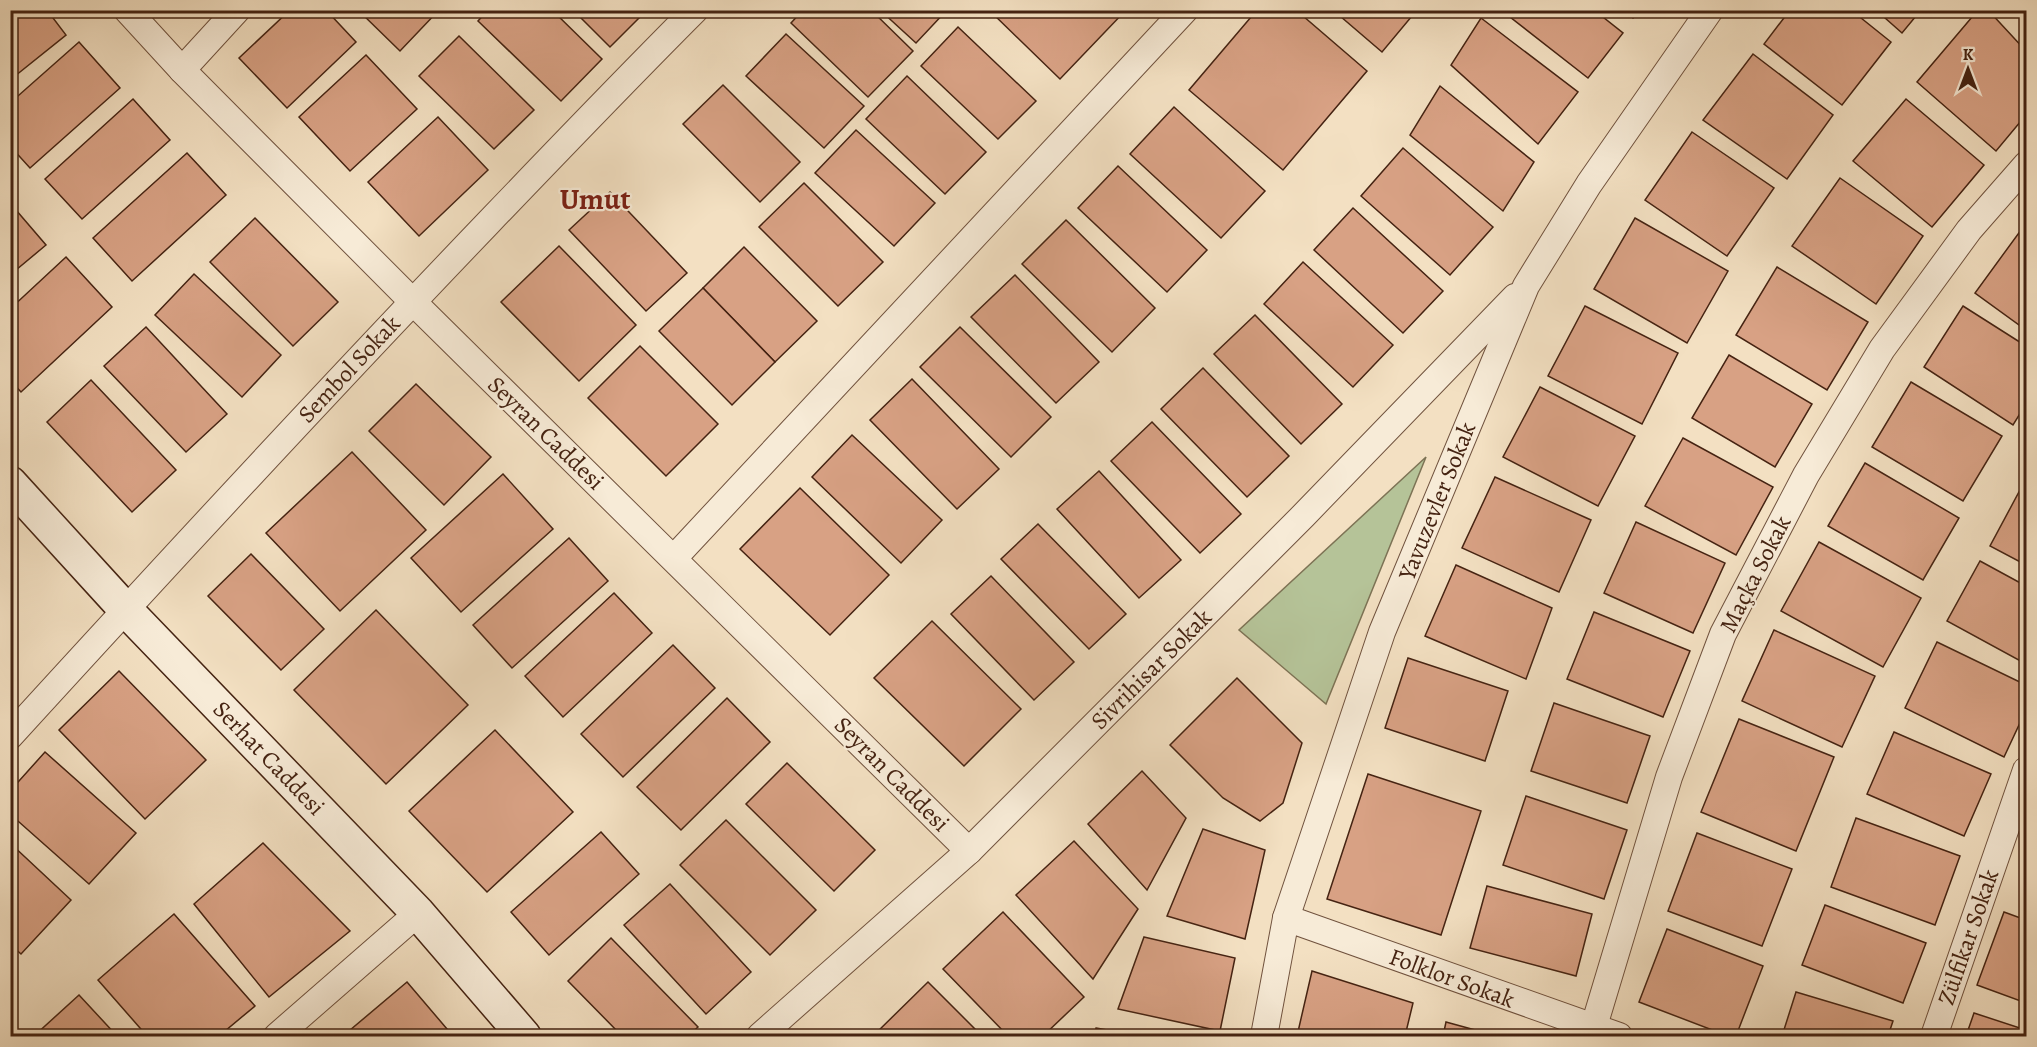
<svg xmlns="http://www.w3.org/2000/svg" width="2037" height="1047" viewBox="0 0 2037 1047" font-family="Alegreya,serif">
<rect width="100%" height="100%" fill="#f3e0c2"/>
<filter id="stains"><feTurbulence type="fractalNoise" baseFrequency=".00333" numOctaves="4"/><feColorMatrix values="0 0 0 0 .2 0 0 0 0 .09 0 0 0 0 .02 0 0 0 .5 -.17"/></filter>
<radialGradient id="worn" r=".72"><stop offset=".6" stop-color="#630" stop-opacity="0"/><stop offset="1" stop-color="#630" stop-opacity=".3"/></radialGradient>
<polygon fill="#b5c398" stroke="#7d7355" stroke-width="1.5" points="1426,457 1326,704 1239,630"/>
<g fill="#d8a184" stroke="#452312" stroke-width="1.5">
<polygon points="10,10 47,10 66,35 10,80"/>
<polygon points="290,10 326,10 356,42 287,108 239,58"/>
<polygon points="358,10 439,10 400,51"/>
<polygon points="488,10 552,10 602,59 561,101 478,21"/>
<polygon points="573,10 647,10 610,47"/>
<polygon points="803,10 871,10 913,51 868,97 791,23"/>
<polygon points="880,10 947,10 916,43"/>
<polygon points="989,10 1126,10 1060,79"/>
<polygon points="1257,10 1296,10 1367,71 1283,170 1189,90"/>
<polygon points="1333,10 1417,10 1382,52"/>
<polygon points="1501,10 1594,10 1623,33 1588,78"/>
<polygon points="1622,10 1639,10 1633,18"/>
<polygon points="1790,10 1851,10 1891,42 1842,105 1764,44"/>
<polygon points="1876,10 1921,10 1902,33"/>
<polygon points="1978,10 1988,10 2026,51 2026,115 1996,151 1917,82"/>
<polygon points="1481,18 1578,92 1538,144 1451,65"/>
<polygon points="958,27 1036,101 998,139 921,66"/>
<polygon points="786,34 864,106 824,148 746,76"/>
<polygon points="459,36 534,110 494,149 419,76"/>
<polygon points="79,42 120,88 30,168 10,146 10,103"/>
<polygon points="1753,54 1833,115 1787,179 1703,120"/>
<polygon points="366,55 417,109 350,171 299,117"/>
<polygon points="907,76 986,152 945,194 866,119"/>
<polygon points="723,85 800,162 760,202 683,124"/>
<polygon points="1440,86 1534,162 1503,211 1410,135"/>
<polygon points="133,99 170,140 82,219 45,179"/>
<polygon points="1906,99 1984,165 1932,227 1853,161"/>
<polygon points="1174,107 1265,191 1221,238 1130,154"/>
<polygon points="438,117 488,170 419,236 368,182"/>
<polygon points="856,130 935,203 894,246 815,173"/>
<polygon points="1692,132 1774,188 1727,256 1645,200"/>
<polygon points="1403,148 1493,227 1450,275 1361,196"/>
<polygon points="187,153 226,195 132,281 93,238"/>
<polygon points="1118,166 1207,250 1167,292 1078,208"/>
<polygon points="1840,178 1923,236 1876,304 1792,246"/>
<polygon points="804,183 883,262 838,306 759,227"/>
<polygon points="610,192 687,273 646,311 569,230"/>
<polygon points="10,203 46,245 10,275"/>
<polygon points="1353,208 1443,291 1403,333 1314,250"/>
<polygon points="255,218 338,302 293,346 210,262"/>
<polygon points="1635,218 1728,271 1687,343 1594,289"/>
<polygon points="1066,220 1155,308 1112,352 1022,264"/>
<polygon points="2021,230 2026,234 2026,330 1975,293"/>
<polygon points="559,246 636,325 579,381 501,302"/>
<polygon points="744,247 817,321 775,362 703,288"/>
<polygon points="66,257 112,307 21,392 10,380 10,309"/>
<polygon points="1303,262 1393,345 1353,387 1264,304"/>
<polygon points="1777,267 1868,322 1827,390 1736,335"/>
<polygon points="194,274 281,355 242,397 155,315"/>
<polygon points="1015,275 1099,362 1056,403 971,317"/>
<polygon points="703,288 775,362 732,405 659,331"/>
<polygon points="1585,306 1678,353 1642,424 1548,376"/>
<polygon points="1963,306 2026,346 2026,404 2013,425 1924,367"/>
<polygon points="1255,315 1342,404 1301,444 1214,354"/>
<polygon points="146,327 227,414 186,452 104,366"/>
<polygon points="960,327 1051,417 1011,457 920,367"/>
<polygon points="640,346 718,424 666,476 588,398"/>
<polygon points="1729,355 1812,404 1775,467 1692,418"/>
<polygon points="1203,368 1289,456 1247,497 1161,409"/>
<polygon points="912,379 999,469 957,509 870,420"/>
<polygon points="91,380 176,470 132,512 47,422"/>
<polygon points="1911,382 2002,436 1963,501 1872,447"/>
<polygon points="416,384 491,457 444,505 369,431"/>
<polygon points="1540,387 1635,436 1598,506 1503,457"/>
<polygon points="1152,422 1241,514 1200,553 1111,461"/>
<polygon points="852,435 942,520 901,563 812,477"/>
<polygon points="1683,438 1773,487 1736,555 1645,506"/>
<polygon points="352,452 426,530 340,611 266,533"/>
<polygon points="1865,463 1959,518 1923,580 1828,526"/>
<polygon points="1099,471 1181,560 1139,598 1057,509"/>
<polygon points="503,474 553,529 461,612 411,558"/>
<polygon points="1495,477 1591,520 1559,592 1462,548"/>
<polygon points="800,488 889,575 830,635 740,549"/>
<polygon points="2020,490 2026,493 2026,565 1990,546"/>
<polygon points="1636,522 1725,563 1693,633 1604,593"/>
<polygon points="1038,524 1126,614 1089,649 1001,559"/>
<polygon points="569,538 608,581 512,668 473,625"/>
<polygon points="1819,542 1921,598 1883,667 1781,611"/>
<polygon points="251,554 324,629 281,670 208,596"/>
<polygon points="1980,561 2026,586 2026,664 1947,621"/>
<polygon points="1456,565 1552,608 1526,679 1425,636"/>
<polygon points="991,576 1074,662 1034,700 951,614"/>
<polygon points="614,593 652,633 563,717 525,676"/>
<polygon points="376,610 468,705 386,784 294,690"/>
<polygon points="1594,612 1690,651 1663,717 1567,679"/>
<polygon points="932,621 1021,709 964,766 874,678"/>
<polygon points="1774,630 1875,676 1842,747 1742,701"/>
<polygon points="1937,642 2026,685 2026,710 2004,757 1905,708"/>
<polygon points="673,645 715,688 623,777 581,734"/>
<polygon points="1408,658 1508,691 1485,761 1385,728"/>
<polygon points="119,671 206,760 145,819 59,730"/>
<polygon points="1237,678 1302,743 1283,803 1260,821 1223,798 1170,745"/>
<polygon points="727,698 770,742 681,830 637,787"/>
<polygon points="1554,703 1650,736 1627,803 1531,771"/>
<polygon points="1739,719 1834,757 1796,851 1701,812"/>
<polygon points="495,730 573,812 487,892 409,811"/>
<polygon points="1894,732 1991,774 1964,836 1867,794"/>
<polygon points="45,752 136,833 89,884 10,814 10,791"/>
<polygon points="787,763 875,850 834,891 746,804"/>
<polygon points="1142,771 1186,818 1147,890 1088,824"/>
<polygon points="1368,774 1481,811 1441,935 1327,899"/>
<polygon points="1526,796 1627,830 1604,899 1503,865"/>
<polygon points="1856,818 1960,856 1935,925 1831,887"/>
<polygon points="726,820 816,910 770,955 680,865"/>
<polygon points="1203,829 1265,850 1245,939 1167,916"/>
<polygon points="601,832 639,874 549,955 511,912"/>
<polygon points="1697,833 1792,869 1762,946 1668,911"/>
<polygon points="1074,841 1138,909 1093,979 1016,895"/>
<polygon points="10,843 71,900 21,954 10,944"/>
<polygon points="263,843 350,931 269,997 194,904"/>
<polygon points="670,884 751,972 706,1014 624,925"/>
<polygon points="1487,886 1592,914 1576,976 1470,948"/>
<polygon points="1825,905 1926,943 1903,1003 1802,965"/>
<polygon points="1003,912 1084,997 1043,1036 1008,1036 943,969"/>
<polygon points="2004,912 2026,920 2026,1003 1977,985"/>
<polygon points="174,914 255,1006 219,1036 147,1036 98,980"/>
<polygon points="1667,929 1763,966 1736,1036 1728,1036 1639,1002"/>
<polygon points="1144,937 1235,958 1220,1031 1118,1009"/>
<polygon points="611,938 698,1027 688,1036 622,1036 568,981"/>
<polygon points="1312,971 1413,1003 1405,1036 1297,1036"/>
<polygon points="407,982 453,1036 343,1036"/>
<polygon points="928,982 982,1036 873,1036"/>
<polygon points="1796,992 1893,1021 1888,1036 1782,1036"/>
<polygon points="79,995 117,1036 34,1036"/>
<polygon points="1974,1013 2026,1030 2026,1036 1966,1036"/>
<polygon points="1446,1022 1497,1036 1443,1036"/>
<polygon points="1096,1028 1141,1036 1094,1036"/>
</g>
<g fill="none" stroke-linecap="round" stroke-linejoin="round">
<g stroke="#70523e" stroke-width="28">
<g id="street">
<polyline points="127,10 182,70 412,301 969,851"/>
<polyline points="182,70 237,10"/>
<polyline points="674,558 1185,10"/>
<path d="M10 736C168 563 327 391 489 222 557 151 625 80 695 10"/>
<polyline points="1286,918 1619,1036"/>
<polyline points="277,1036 418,913"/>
<polyline points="760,1036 969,851 1304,515 1515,297"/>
<polyline points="1264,1036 1286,918 1382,632 1526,286 1589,184 1710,10"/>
<polyline points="1591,1036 1669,777 1723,634 1806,475 1882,349 1969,230 2026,165"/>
<polyline points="1934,1036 2026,770"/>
</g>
</g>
<g stroke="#452312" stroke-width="36">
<polyline id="secondary" points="10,483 125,609 418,913 524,1036"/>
</g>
<use href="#street" stroke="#f7ebd7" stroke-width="26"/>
<use href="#secondary" stroke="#f7ebd7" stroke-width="33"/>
</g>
<g text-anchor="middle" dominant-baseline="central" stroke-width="4.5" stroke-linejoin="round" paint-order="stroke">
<g font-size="24" fill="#452312" stroke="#f7ebd7">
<text transform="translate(349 369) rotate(-47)">Sembol Sokak</text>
<text transform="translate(546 433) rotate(44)">Seyran Caddesi</text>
<text transform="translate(1437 501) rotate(-68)">Yavuzevler Sokak</text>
<text transform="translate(1755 574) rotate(-63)">Maçka Sokak</text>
<text transform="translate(1151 669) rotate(-45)">Sivrihisar Sokak</text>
<text transform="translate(269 758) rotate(46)">Serhat Caddesi</text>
<text transform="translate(892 774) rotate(45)">Seyran Caddesi</text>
<text transform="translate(1968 937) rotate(-71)">Zülfikar Sokak</text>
<text transform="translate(1452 978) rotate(20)">Folklor Sokak</text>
</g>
<g font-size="30" font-weight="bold" fill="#7a1f14" stroke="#f7ebd7">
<text x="595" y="199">Umut</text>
</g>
</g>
<rect width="2037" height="1047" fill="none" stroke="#f3e0c2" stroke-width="36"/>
<rect x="12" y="12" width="2013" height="1023" fill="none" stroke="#452312" stroke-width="3"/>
<rect x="18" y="18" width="2001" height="1011" fill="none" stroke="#452312" stroke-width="1.5"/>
<g transform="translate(1968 69)" stroke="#f7ebd7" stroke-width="4.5" paint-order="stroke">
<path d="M0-4.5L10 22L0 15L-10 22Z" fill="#452312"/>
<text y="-9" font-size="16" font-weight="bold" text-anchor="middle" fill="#452312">K</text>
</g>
<rect width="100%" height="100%" filter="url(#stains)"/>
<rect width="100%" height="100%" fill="url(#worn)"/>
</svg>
